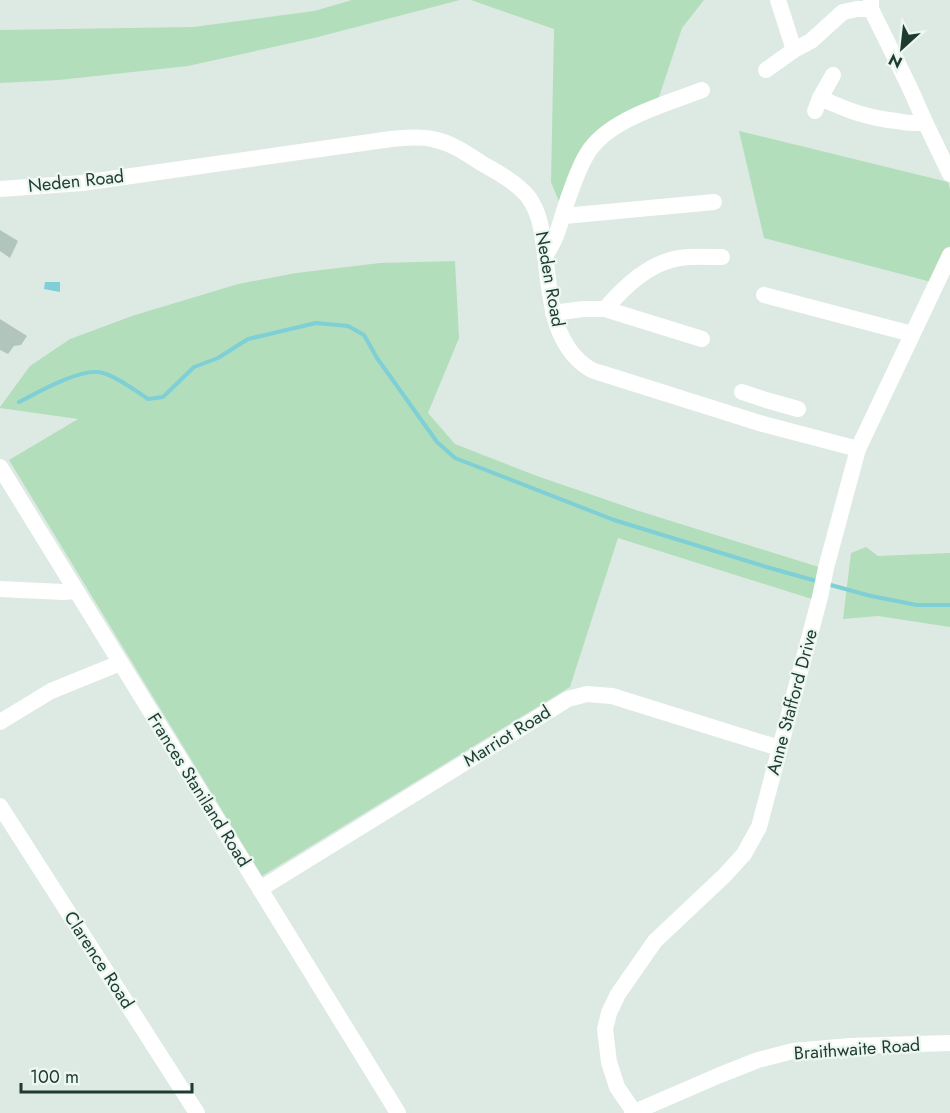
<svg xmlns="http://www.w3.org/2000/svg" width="950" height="1113" viewBox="0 0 950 1113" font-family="Jost,sans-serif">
<rect width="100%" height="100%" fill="#ddeae3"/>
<g fill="#b3debb">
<polygon points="352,0 460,0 314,38 188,66 59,80 0,83 0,30 193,27 314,11"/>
<polygon points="471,0 704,0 682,28 657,103 595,150 564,214 551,182 554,29"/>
<polygon points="739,131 948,182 950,189 950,248 935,283 764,238"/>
<polygon points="455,261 459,338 428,413 455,444 537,476 639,511 822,568 815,600 618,538 570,687 262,876 9,460 78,419 0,408 0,407 30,366 70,339 132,316 238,284 296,273 380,263"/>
<polygon points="866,547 878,556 950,553 950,627 878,616 843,619 851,553"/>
</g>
<polygon fill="#7ecfd6" points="45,282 60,282 60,292 44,289"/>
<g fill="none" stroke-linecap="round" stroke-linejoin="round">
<g stroke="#7ecfd6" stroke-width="4">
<path d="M19 402C39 392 77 370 98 372 112 373 136 391 148 399L163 397 194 367 218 358 248 339 316 323 348 326 364 335 377 358 437 442 455 458 614 520 770 568 820 582"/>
<polyline points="827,584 871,596 917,605 950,605"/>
</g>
</g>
<g fill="#b2c5bc">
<polygon points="0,230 18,241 10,258 0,251"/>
<polygon points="0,319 27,336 21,345 14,346 8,354 0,350"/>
</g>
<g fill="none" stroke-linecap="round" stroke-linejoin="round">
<g stroke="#fff" stroke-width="16">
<polyline points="778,0 794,50"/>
<polyline points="871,0 871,9 909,86 925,122 950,174"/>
<polyline points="766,70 794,50 811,41 843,12 857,9 871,9"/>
<path d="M820 98C847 110 867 118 897 121 906 123 915 124 925 122"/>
<polyline points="815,111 820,98 833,75"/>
<path d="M0 189 82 183 391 139C404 138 419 136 432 139 450 142 466 153 481 163 496 171 519 184 529 198 541 215 542 234 545 254 550 294 551 345 590 369 595 372 602 373 607 375L763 424 858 449"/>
<polyline points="564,216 714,202"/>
<path d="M545 256C560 234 560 220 569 196 574 182 579 167 587 154 608 119 666 104 702 90"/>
<polyline points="764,295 912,334"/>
<path d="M605 309C625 286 649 263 679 258 693 256 708 257 722 257"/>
<polyline points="553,313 583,309 605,309 702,339"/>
<polyline points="742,392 766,400 798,409"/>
<polyline points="0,467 398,1113"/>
<polyline points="0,589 63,592 76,591"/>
<polyline points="0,722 51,691 120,663"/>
<polyline points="0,806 197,1113"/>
<polyline points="260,889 568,699 587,694 612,696 779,748"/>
<polyline points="634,1112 617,1087 609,1062 605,1029 609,1013 618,994 655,941 725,875 744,854 759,827 820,597 826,568 858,449 950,255"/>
<polyline points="632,1113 720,1075 758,1060 793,1051 850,1046 950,1043"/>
</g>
</g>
<g text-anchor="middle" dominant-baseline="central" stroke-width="4.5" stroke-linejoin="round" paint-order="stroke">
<g font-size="18" fill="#1d3b30" stroke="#edf7f1">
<text transform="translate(76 181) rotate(-6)">Neden Road</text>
<text transform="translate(550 279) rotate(80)">Neden Road</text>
<text transform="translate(792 702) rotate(-75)">Anne Stafford Drive</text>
<text transform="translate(507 736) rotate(-32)">Marriot Road</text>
<text transform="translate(199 790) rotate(58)">Frances Staniland Road</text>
<text transform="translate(99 960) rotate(57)">Clarence Road</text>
<text transform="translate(857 1049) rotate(-4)">Braithwaite Road</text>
</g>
</g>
<g transform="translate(902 48) rotate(207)" stroke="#edf7f1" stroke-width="4.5" paint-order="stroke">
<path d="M0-4.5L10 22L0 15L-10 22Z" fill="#1d3b30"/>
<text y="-9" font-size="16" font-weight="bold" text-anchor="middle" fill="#1d3b30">N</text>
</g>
<path d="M21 1083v9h171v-9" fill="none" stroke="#1d3b30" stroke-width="3"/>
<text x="30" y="1083" font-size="18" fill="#1d3b30" stroke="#edf7f1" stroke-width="4.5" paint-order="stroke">100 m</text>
</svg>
